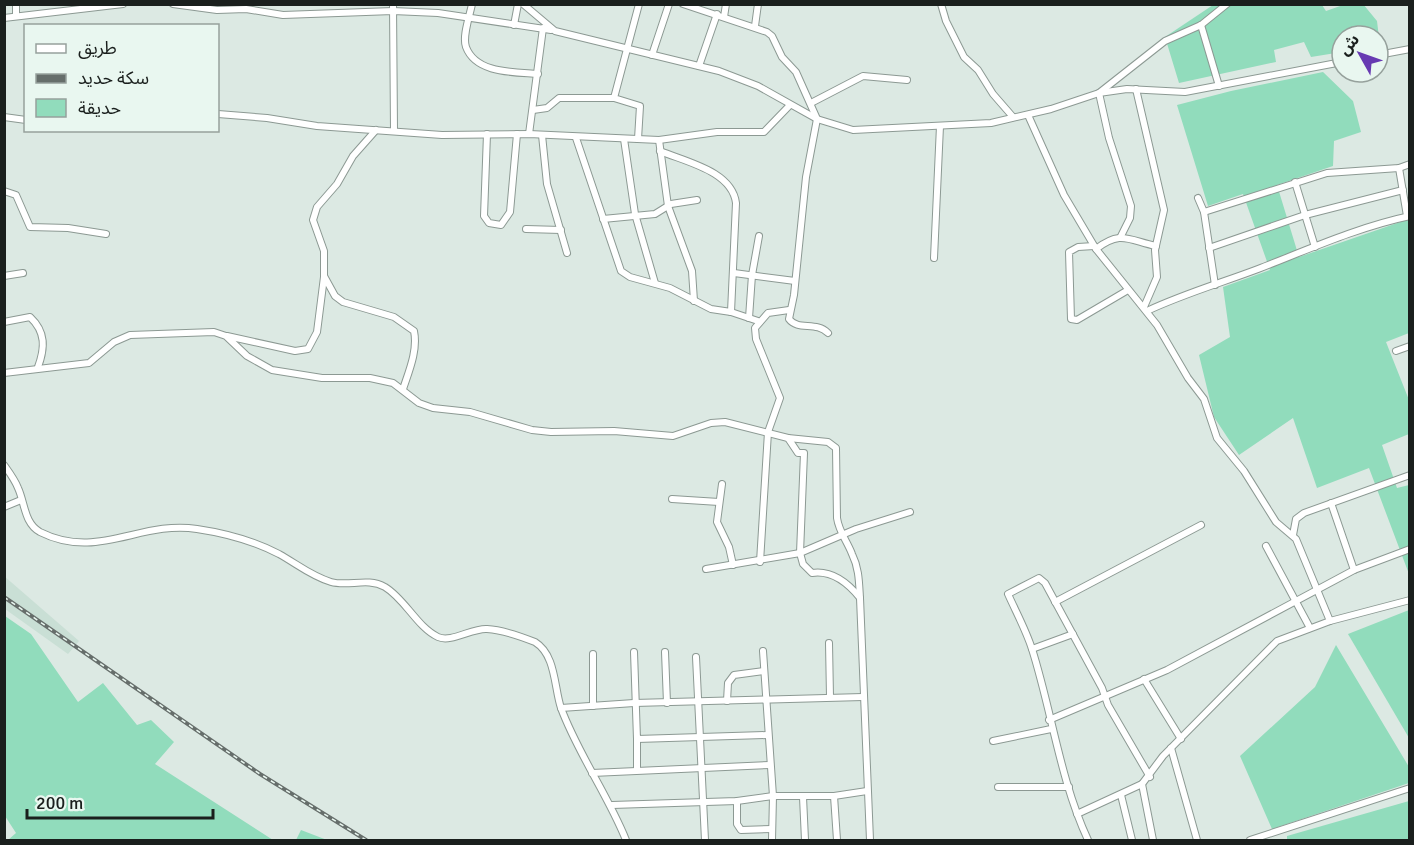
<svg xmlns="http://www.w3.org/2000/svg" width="1414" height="845" viewBox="0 0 1414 845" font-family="Signika,'Noto Sans Arabic',sans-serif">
<rect width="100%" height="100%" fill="#dce9e3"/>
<polygon fill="#c9dfd5" points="4,576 79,641 68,654 5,609"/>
<g fill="#91dcbc">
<polygon points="1363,4 1377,21 1380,46 1378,36 1342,36 1342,52 1311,57 1304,42 1274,50 1276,62 1179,83 1165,37 1213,5 1322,5 1326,11 1343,5"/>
<polygon points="1323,72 1353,101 1361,132 1334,141 1333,166 1277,185 1299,257 1409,219 1409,333 1386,342 1409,400 1409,434 1382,445 1397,488 1409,485 1409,574 1369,468 1317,488 1293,418 1239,455 1214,417 1199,355 1230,337 1223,287 1270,270 1243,194 1208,206 1177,105 1231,91"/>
<polygon points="1409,610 1409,738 1348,634"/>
<polygon points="5,616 31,634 78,702 103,683 137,725 151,720 174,742 155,764 273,840 8,840 16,833 5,816"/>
<polygon points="1336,645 1409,767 1409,783 1272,829 1240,756 1315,687"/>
<polygon points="1409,801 1409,840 1287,840 1287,836"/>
<polygon points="301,830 327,840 296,840"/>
</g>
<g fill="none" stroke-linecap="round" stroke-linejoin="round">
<g stroke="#8c9993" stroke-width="8">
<g id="street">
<polyline points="173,4 217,10 246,9 283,15 393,11 438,13 551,30"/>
<polyline points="393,4 394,131"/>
<path d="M472 4C470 15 462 36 466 47 476 74 515 72 538 74"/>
<polyline points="523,4 555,31 719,71 758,86 817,119 853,130 991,123 1051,109 1099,93 1127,89 1185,92 1342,62"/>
<path d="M683 4 767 32 772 36 782 57 796 72 817 119 806 177 794 295 789 319C798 331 816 321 828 333"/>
<polyline points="941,4 946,21 964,57 978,70 993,94 1013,117"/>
<polyline points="16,16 16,4"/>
<polyline points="724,17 726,4"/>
<polyline points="4,18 123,4"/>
<polyline points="514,25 518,4"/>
<polyline points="1201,25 1219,86"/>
<polyline points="755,26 758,4"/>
<polyline points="652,55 669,4"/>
<polyline points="1378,55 1410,49"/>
<polyline points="699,66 717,14"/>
<polyline points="1136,89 1164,210 1155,250 1157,277 1144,307"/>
<polyline points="811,103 863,76 907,80"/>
<polyline points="533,110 547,108 559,98 614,98"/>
<polyline points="218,114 267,118 317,126 442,135 529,134 659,140 717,132 764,132 790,105"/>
<polyline points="1028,115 1064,195 1096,249 1157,325 1188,378 1204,399 1217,438 1244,471 1276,522 1296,539 1330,621"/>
<polyline points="4,117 26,120"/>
<path d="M376 130 353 156 337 184 317 207 313 220 324 251V276L335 296 343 302 394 317 414 331C418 350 409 371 403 389"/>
<polyline points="487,134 484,216 489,223 501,225 510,212 517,134"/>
<polyline points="529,134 543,28"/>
<polyline points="542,135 547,184 567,253"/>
<polyline points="576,138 621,271 630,277 670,288 711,309 731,312 758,321"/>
<polyline points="624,139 635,214 655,283"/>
<polyline points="638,139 640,106 614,98 639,4"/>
<polyline points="659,140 668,206 692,271 694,301"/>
<path d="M660 151C686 162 732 171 736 203L731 312"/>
<polyline points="1399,168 1407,216"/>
<polyline points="1295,182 1315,247"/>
<polyline points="4,191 16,195 30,227 68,228 106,234"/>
<polyline points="1198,198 1204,212 1215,285"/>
<polyline points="1204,212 1327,173 1399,168 1410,164"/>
<polyline points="603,219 655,214 671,204 697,200"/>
<polyline points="526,229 561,230"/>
<polyline points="1121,236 1130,218 1131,206 1109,138 1099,93 1165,41 1201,25 1227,4"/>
<polyline points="1094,246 1078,247 1069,252 1071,319 1077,320 1128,290"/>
<polyline points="1209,248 1305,215 1403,190"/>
<path d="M1096 249C1121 230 1128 240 1156 246"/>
<polyline points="934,258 940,126"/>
<polyline points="734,273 795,281"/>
<polyline points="4,276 23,273"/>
<path d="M1147 311C1183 294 1221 283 1258 269 1307 250 1358 227 1410 216"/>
<polyline points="749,318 752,275 759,236"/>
<path d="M4 322 30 317C46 332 45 348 38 367"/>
<polyline points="227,336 295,351 308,349 317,332 324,277"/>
<polyline points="1396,351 1410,346"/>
<path d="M4 373 89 363 114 342 130 335 214 332 226 336 247 356 272 370 322 378H370L393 383 419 403 433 408 470 412 532 430 551 432 614 431 673 436 711 423 725 422 788 438 798 453H804L800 553 803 564 812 573C832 570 848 583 860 598L870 840"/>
<path d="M788 438 828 442 836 448 837 518C839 532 847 541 852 554 859 568 859 582 860 598"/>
<path d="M4 465C9 472 15 480 18 488 25 503 24 523 40 532 98 561 140 520 197 529 224 533 254 541 279 554 297 564 311 576 331 582 349 587 367 577 385 587 405 599 417 627 438 637 451 643 472 628 487 629 503 630 520 636 535 642 556 655 554 687 561 708 578 754 608 795 626 840"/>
<polyline points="722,484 717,522 729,547 733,565"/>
<polyline points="672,499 719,502"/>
<polyline points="1331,503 1354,570"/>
<polyline points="4,507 21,500"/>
<polyline points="1293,535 1296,519 1304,513 1410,475"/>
<polyline points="1266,546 1310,628"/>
<polyline points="760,562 768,432 780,398 756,339 755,328 768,313 789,310"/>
<polyline points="706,569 800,553 856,529 910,512"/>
<polyline points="1055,602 1201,525"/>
<polyline points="829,643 830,697"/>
<polyline points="1032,649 1073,634"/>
<polyline points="763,651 773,796 772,840"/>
<polyline points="634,652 637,739 767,735"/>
<polyline points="665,652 667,703"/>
<polyline points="593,654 593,706"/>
<polyline points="696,657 705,840"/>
<polyline points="1144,679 1181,739"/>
<polyline points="727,701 728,683 734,675 764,671"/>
<polyline points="561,708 634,703 863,697"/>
<polyline points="1049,720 1167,670 1354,570 1410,549"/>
<polyline points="637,739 637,769"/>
<polyline points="993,741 1051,729"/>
<polyline points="1171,748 1197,840"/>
<polyline points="592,773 770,765"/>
<polyline points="1142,784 1153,840"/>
<polyline points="998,787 1069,787"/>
<polyline points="1121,795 1132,840"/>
<polyline points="834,796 837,840"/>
<polyline points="803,797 805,840"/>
<polyline points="737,801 737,824 741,830 772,829"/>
<polyline points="612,805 737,801 773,796 834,796 867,791"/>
<polyline points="1077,814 1142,784 1163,756 1277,641 1330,621 1410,600"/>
<path d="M1088 840C1060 780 1052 712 1032 649 1026 630 1016 612 1008 594L1039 578 1045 583 1102 688 1108 705 1150 777"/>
<polyline points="1250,840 1410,788"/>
</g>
</g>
<use href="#street" stroke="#fff" stroke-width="6"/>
<g stroke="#666e6b" stroke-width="4">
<polyline id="rail" points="4,597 260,774 366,840"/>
</g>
<use href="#rail" stroke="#e9f7f0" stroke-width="1.5" stroke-dasharray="4.5" stroke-linecap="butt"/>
</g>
<rect width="1414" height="845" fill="none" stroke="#1a1f1d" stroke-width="12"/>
<rect x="24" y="24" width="195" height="108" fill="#e9f7f0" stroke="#96a19c" stroke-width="1.5"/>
<rect x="36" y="44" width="30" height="9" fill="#ffffff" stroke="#96a19c" stroke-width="1.5"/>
<text x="78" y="54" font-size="18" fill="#1a1f1d">طريق</text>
<rect x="36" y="74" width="30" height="9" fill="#666e6b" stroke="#96a19c" stroke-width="1.5"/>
<text x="78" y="84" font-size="18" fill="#1a1f1d">سكة حديد</text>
<rect x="36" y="99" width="30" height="18" fill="#91dcbc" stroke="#96a19c" stroke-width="1.5"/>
<text x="78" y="114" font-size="18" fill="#1a1f1d">حديقة</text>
<g transform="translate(1360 54) rotate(310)"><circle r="28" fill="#e9f7f0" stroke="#96a19c" stroke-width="1.5"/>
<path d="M0-4.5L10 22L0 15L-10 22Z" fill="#673ab2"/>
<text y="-9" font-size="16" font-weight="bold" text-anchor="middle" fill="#1a1f1d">ش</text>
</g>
<path d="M27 809v9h186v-9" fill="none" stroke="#1a1f1d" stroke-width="3"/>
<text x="36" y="809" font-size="18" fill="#1a1f1d" stroke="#e9f7f0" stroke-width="4.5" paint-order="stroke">200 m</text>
</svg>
